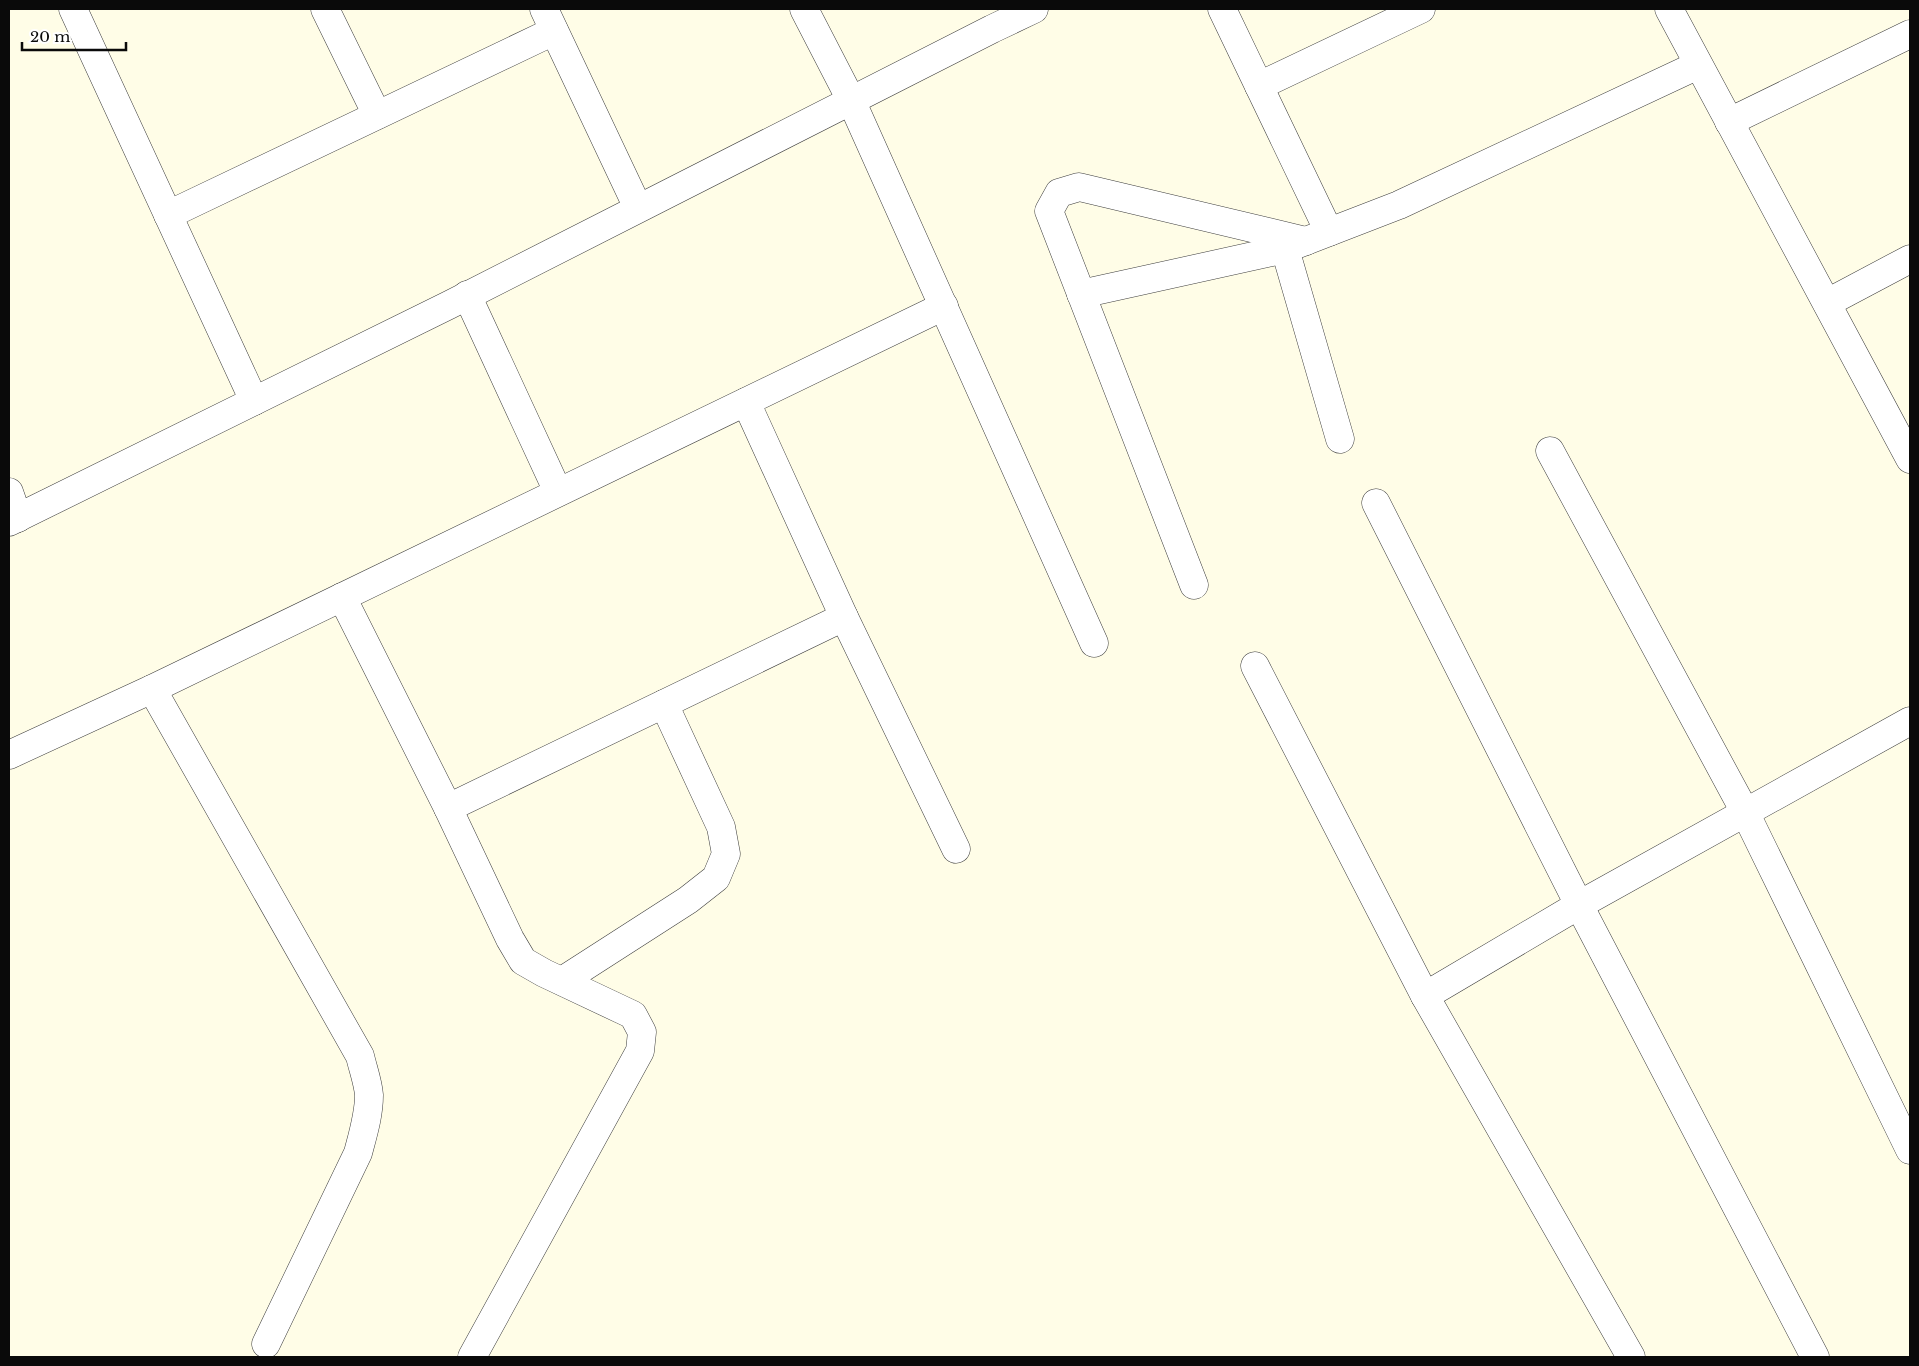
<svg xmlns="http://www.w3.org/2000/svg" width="1919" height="1366" viewBox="0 0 1919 1366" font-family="'Libre Baskerville',serif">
<rect width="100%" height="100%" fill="#fffde7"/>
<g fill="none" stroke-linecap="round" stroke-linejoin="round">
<g stroke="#3d3d3d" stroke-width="29">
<g id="minor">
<polyline points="73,9 254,401"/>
<polyline points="325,9 377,115"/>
<polyline points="544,9 638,208"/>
<polyline points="804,9 851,100 1094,643"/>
<polyline points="1222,9 1329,232"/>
<polyline points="1669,9 1910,459"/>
<polyline points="1259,86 1421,9"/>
<polyline points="1729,122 1910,34"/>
<polyline points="168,215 554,31"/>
<polyline points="1285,249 1340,439"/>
<polyline points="1081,294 1285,249 1399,205 1698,65"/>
<polyline points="467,295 558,492"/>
<polyline points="1827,303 1910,259"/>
<polyline points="746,402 844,617 956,849"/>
<polyline points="1550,451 1745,812 1910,1150"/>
<polyline points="9,492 18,518"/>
<polyline points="1376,503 1579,905 1815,1357"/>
<polyline points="9,522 449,305 992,29 1034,9"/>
<polyline points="1194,585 1049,211 1059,193 1079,187 1306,241"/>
<polyline points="342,597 448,808 510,939 523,961 544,973 633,1015 642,1032 640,1051 472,1357"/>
<polyline points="1255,666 1425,996 1631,1357"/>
<path d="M152 689 360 1056C363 1069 368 1082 369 1095 369 1115 363 1134 358 1153L266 1344"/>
<polyline points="9,755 152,689 944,306"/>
<polyline points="448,808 844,617"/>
<polyline points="562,981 688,900 716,878 726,854 721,827 664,704"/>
<polyline points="1425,996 1579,905 1910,721"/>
</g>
</g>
<use href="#minor" stroke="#fff" stroke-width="28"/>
</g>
<rect width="1919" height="1366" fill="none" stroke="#0a0a0a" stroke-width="20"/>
<path d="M22 42v8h104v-8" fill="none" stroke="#0a0a0a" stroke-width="2.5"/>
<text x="30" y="42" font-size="15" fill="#0a0a0a" stroke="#ffffff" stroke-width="4" paint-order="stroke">20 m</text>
</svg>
